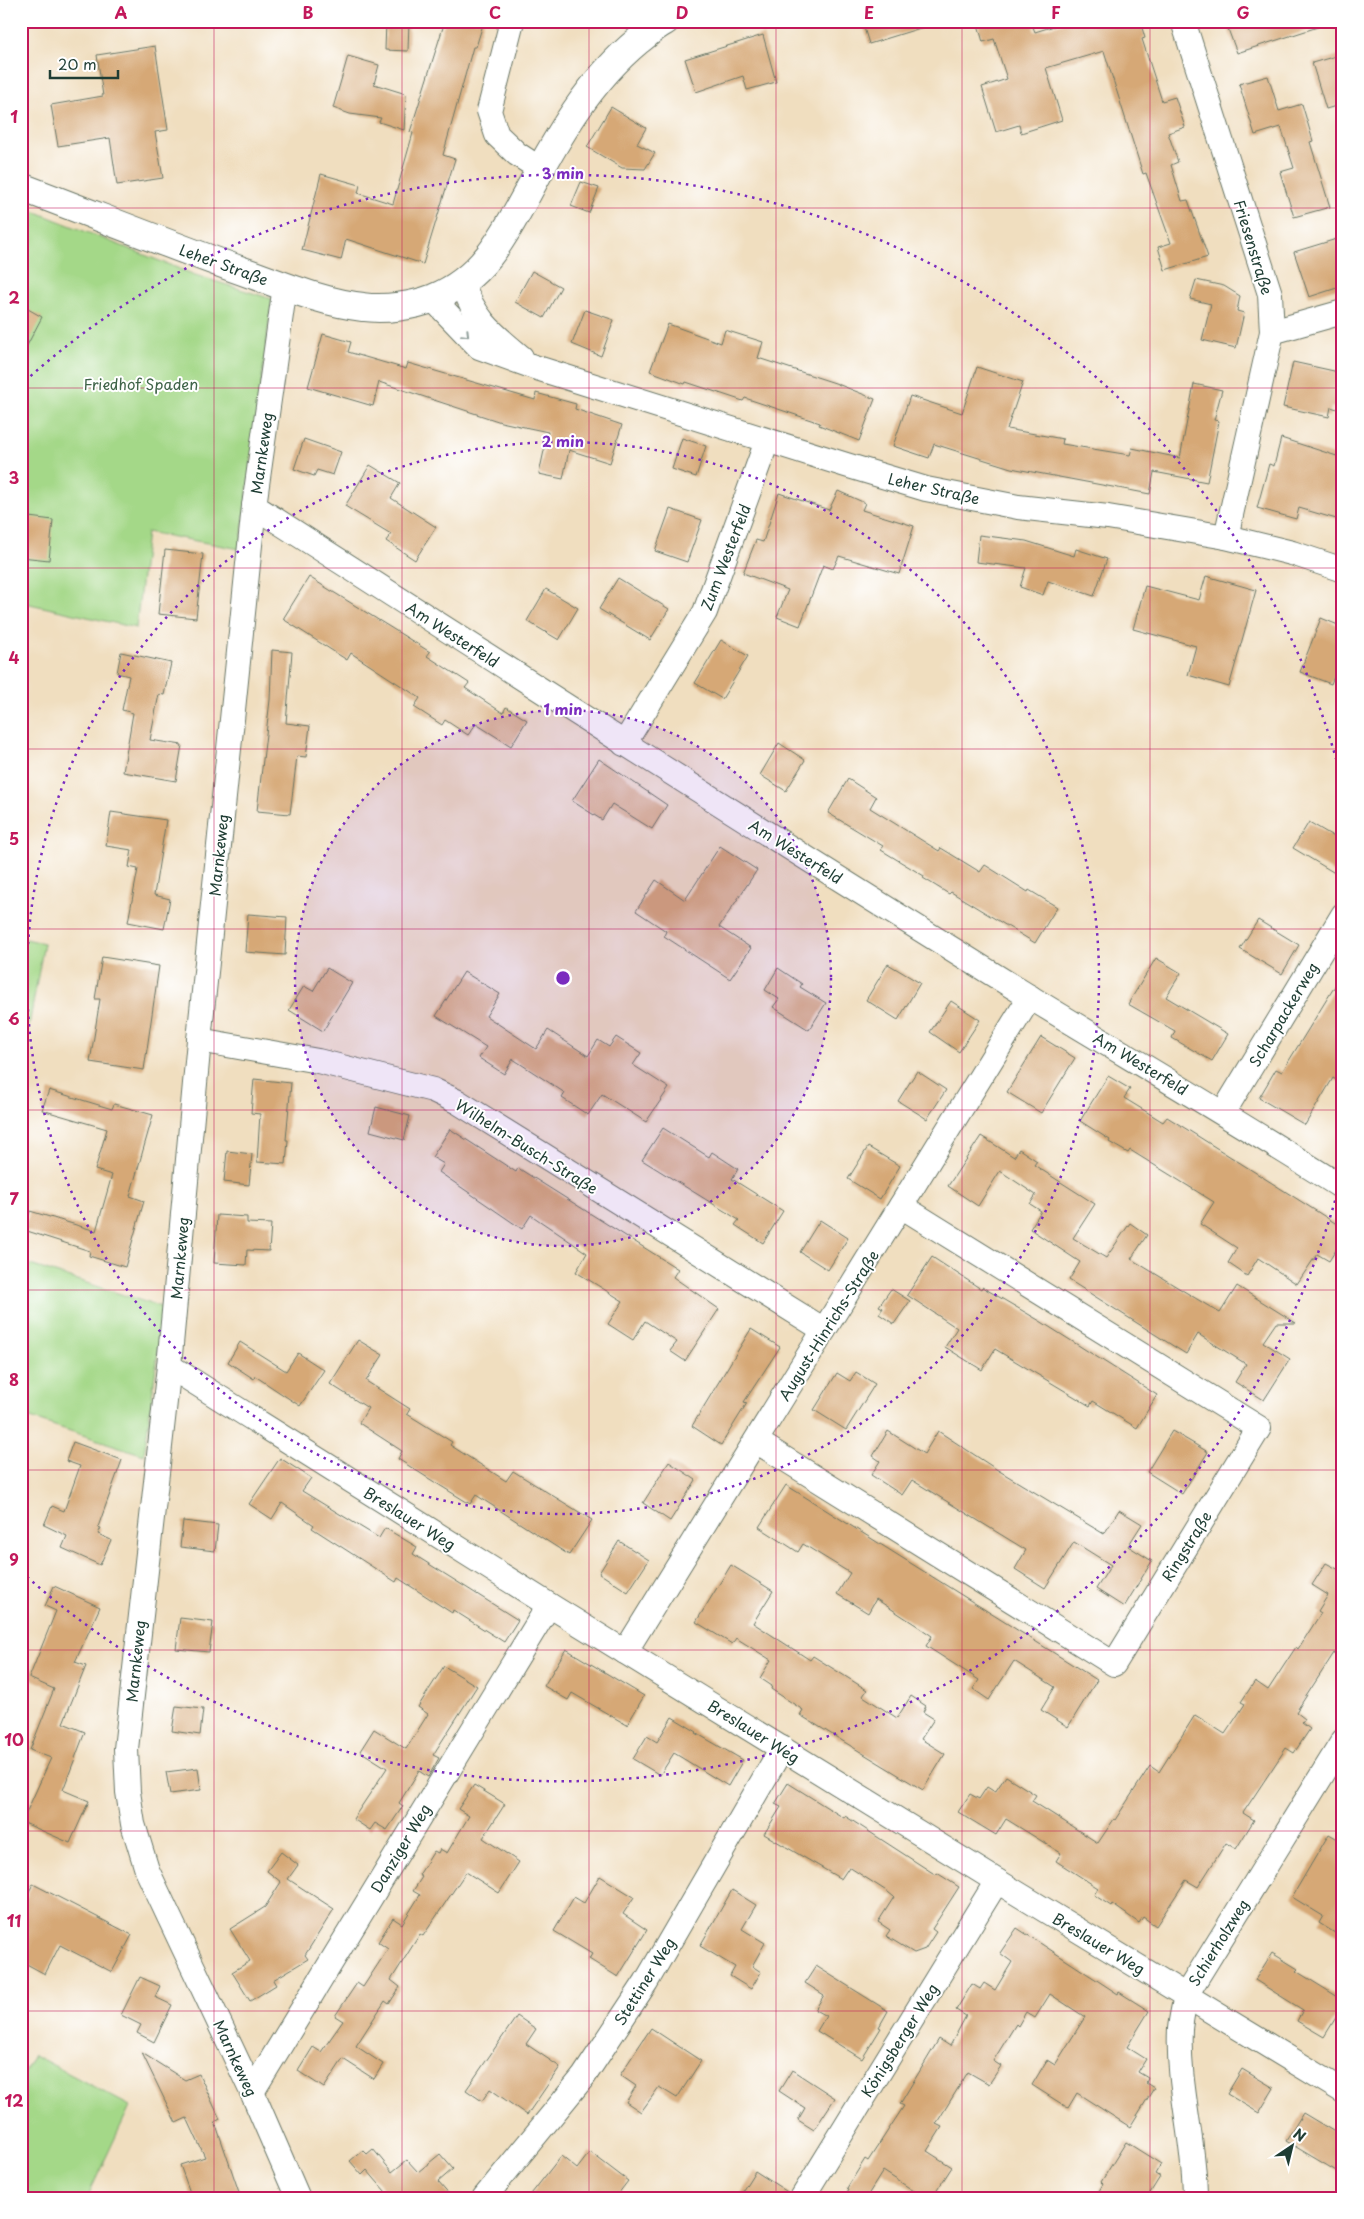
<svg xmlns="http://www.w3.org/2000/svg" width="1364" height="2219" viewBox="0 0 1364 2219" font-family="'Playpen Sans',sans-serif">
<rect width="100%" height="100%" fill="#fff"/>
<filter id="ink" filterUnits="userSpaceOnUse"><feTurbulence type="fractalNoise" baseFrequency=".02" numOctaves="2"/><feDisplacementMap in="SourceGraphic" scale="10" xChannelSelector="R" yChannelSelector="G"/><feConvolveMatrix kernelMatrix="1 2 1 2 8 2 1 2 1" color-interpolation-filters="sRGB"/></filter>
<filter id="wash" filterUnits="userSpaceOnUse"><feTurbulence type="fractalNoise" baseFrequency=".0096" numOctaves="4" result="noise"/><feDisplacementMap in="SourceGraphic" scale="20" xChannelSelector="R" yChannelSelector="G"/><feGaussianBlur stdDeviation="1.12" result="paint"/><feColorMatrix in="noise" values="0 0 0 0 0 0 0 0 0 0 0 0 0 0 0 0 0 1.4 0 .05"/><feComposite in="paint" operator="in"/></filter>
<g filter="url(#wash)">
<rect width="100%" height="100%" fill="#f0debf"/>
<g fill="#a4d888" stroke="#628a5e">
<polygon points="21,206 195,275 272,299 240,549 147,532 136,628 21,602"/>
<polygon points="21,938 44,943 21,1070"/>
<polygon points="21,1262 164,1308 144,1455 21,1415"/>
<polygon points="34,2055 130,2106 87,2198 21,2198 21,2079"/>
</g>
<g id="blocks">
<g fill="#d6a876">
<polygon points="386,21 409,21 408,51 385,50"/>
<polygon points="445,21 484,21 476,47 473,47 443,155 455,159 423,264 346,239 341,260 302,250 321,174 360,185 358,193 393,204 413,133 410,132"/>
<polygon points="862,21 926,21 927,26 869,44"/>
<polygon points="977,21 1036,21 1037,26 1033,27 1035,32 1070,21 1140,21 1145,38 1142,39 1162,101 1175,97 1185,127 1168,133 1178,162 1171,165 1182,201 1188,200 1208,257 1165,270 1158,247 1171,243 1146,173 1143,174 1104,51 1046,68 1062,120 1021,133 1019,125 996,132 982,87 1007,79 994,39 983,42"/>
<polygon points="1251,21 1323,21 1324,25 1237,53 1228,29"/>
<polygon points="763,35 776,82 747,90 743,76 696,92 685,59"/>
<polygon points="155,46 168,130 155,132 163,178 117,185 110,138 58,146 51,105 103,96 97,55"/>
<polygon points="1343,54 1343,104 1326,109 1312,63"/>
<polygon points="348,56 379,65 374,84 406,94 404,130 379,122 381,118 350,114 333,108"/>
<polygon points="1268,76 1279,111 1302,104 1313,141 1310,142 1330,207 1294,217 1280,172 1294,168 1281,127 1255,135 1239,84"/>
<polygon points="611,107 646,128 637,144 655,153 645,169 622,168 587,147"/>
<polygon points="581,182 599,188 589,213 571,206"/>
<polygon points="1343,237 1343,286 1309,297 1294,252"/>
<polygon points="532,271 561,287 544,318 515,302"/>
<polygon points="1196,280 1224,286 1240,296 1237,311 1244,313 1236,348 1202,340 1211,304 1190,299"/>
<polygon points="21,305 42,317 21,357"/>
<polygon points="585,310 614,320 601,356 572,344"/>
<polygon points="668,324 721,343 725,330 763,342 758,358 835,383 875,399 859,441 819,425 820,423 745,398 743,401 686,382 685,384 650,371"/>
<polygon points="323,334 351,342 348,352 406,369 408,363 535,400 536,393 576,404 575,409 622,425 610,463 569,450 563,479 539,474 548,432 501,422 379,382 373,406 308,387"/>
<polygon points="1293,362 1343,373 1343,411 1331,407 1329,417 1283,407"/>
<polygon points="977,367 1023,382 1007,429 1063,439 1062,444 1130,455 1132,448 1180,458 1194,384 1222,390 1214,420 1219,421 1207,482 1154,472 1150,494 1011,468 934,444 929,458 893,446 910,396 962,413"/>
<polygon points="682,438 706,446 696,477 672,469"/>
<polygon points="1281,438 1343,458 1343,521 1299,508 1296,519 1257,508 1269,464 1274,466"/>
<polygon points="304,439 341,452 333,475 317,470 314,476 294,469"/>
<polygon points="370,465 400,483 391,498 436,527 415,560 386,541 391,534 345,506"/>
<polygon points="838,491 865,503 862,510 914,526 899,574 839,556 833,569 823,565 800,626 777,617 788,590 743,573 756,540 763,542 779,493 829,510"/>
<polygon points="670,509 702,520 687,562 655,551"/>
<polygon points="21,516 53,520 49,560 21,557"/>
<polygon points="979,535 1026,541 1074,556 1076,549 1107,559 1094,596 1048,581 1043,595 1020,587 1026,568 976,562"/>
<polygon points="165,550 203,554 196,618 158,614"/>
<polygon points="1206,576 1256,590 1229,687 1188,675 1196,646 1133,629 1145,586 1199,600"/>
<polygon points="309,577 430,652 427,656 469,683 465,688 503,713 506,707 527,720 511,746 476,724 468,735 445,720 442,725 414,707 420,698 351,653 347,660 283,619"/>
<polygon points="618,578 669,609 650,640 599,609"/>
<polygon points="546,589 578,608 559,640 527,621"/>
<polygon points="1321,618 1343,627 1343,654 1331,684 1300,672"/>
<polygon points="721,640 748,656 722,699 695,683"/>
<polygon points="272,650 292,652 286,723 310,726 306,757 297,756 290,814 257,811 270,700"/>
<polygon points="121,652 171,663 164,695 159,694 150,740 182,745 176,781 123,772 133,713 122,710 129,676 117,673"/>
<polygon points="779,743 805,760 786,791 760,775"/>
<polygon points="599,759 667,805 652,829 612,804 602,820 572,801"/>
<polygon points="848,779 876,797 870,808 939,851 941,848 980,872 985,865 1028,892 1029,890 1057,907 1035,943 951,892 949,894 923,878 924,876 881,850 883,846 828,813"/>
<polygon points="111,812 166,820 154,895 170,899 164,929 128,922 138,869 129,867 132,850 106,846"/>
<polygon points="1309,822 1343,842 1343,878 1293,848"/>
<polygon points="720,846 757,870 719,927 751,948 730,979 664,936 666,931 636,911 656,880 685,900"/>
<polygon points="248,914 287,917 285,955 245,952"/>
<polygon points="1258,920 1299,945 1282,974 1240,949"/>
<polygon points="102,957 159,966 144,1070 90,1062 100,999 95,999"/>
<polygon points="1156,958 1181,973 1166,997 1228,1034 1212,1061 1172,1038 1175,1031 1128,1004"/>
<polygon points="888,964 920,983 898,1020 866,1000"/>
<polygon points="327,968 352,983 323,1031 289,1010 304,986 313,991"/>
<polygon points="778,968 802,984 800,987 826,1003 809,1030 773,1007 779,999 765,990"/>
<polygon points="464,972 500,994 486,1016 536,1049 548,1030 588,1056 598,1040 609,1047 616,1037 641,1053 633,1065 669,1088 646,1122 602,1094 588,1115 562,1098 565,1093 513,1059 504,1074 479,1058 486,1047 436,1016"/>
<polygon points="1343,973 1343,1084 1333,1078 1305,1125 1259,1098 1276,1069 1282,1072"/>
<polygon points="951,1001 980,1020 959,1052 930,1032"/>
<polygon points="1041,1037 1075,1058 1041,1113 1007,1092"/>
<polygon points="917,1071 946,1090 927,1119 898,1101"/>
<polygon points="1108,1076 1130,1089 1124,1098 1163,1122 1167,1117 1196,1135 1343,1228 1343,1239 1329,1261 1317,1254 1297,1284 1258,1258 1247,1276 1228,1263 1237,1248 1200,1224 1214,1202 1130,1150 1128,1153 1109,1142 1110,1140 1080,1121"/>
<polygon points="254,1079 291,1083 286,1140 288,1140 286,1164 257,1162 260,1114 251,1113"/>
<polygon points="49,1090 112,1109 114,1104 153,1115 130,1196 144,1201 125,1267 89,1256 90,1251 24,1230 30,1211 96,1231 112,1175 95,1170 107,1129 42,1110"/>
<polygon points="376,1107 410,1116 404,1140 370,1131"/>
<polygon points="663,1128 709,1157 712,1152 738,1169 732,1179 783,1211 763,1243 735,1225 739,1220 642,1160"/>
<polygon points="450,1129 516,1172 518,1168 678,1269 673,1277 719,1309 685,1361 670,1351 677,1342 645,1321 633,1340 608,1324 623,1301 576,1272 587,1253 531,1215 522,1229 439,1172 444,1164 432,1157"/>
<polygon points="981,1136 1014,1157 1019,1149 1037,1161 1034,1165 1095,1204 1073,1238 1106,1258 1130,1223 1147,1235 1131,1259 1182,1290 1220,1313 1237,1286 1296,1323 1276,1323 1263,1342 1290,1359 1264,1400 1235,1382 1246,1364 1198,1334 1186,1354 1069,1280 1080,1262 1030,1229 1041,1211 1030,1204 1036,1195 1000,1171 978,1206 948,1186"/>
<polygon points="868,1147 900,1166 880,1199 848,1179"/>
<polygon points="227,1151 252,1154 249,1185 224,1182"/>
<polygon points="217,1215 247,1217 247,1223 271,1224 269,1251 247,1250 246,1265 214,1263"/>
<polygon points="820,1220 848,1238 828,1270 800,1252"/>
<polygon points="932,1257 981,1289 982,1287 1040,1321 1157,1395 1137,1428 1093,1401 1090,1406 995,1349 982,1370 945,1347 957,1328 907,1295"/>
<polygon points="891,1289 910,1301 894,1324 879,1314 883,1308 879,1306"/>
<polygon points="751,1329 780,1347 744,1402 747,1403 721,1445 692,1426"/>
<polygon points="358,1340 383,1355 366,1381 410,1409 407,1414 452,1442 450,1445 506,1481 513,1471 592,1520 569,1555 476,1495 470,1504 428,1478 398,1459 402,1451 359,1423 368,1408 330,1384"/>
<polygon points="240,1342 286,1371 298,1353 324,1370 300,1406 255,1376 254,1379 228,1362"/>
<polygon points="856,1372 875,1384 846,1430 814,1410 837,1373 850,1381"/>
<polygon points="888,1431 924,1454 938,1431 996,1469 1104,1534 1119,1510 1142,1524 1128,1546 1152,1561 1124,1607 1096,1589 1111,1565 1074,1542 1045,1588 1015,1569 1026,1550 912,1480 902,1495 871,1475 880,1461 873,1456"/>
<polygon points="1172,1431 1208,1452 1182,1494 1147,1472"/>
<polygon points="73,1442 122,1460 98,1527 101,1528 98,1534 111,1540 100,1565 62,1548 67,1536 44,1525 52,1506 64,1511 80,1466 66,1461"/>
<polygon points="280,1458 311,1478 302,1491 379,1538 385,1528 417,1547 413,1554 518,1620 504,1642 453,1610 452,1613 398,1578 396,1582 312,1528 314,1525 282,1503 272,1519 249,1504"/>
<polygon points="669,1462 696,1480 670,1521 643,1503"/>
<polygon points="786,1485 1097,1680 1068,1727 1041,1710 1055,1687 1014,1661 989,1700 973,1689 979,1680 926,1646 932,1636 916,1625 876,1599 868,1613 837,1594 850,1573 803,1544 798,1552 759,1527"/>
<polygon points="183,1521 218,1525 215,1551 180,1547"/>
<polygon points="619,1541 649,1560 628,1592 599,1573"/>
<polygon points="1326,1563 1343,1572 1343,1659 1334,1653 1296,1712 1305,1719 1302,1723 1310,1729 1294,1753 1286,1748 1243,1813 1254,1820 1236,1849 1226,1843 1198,1887 1186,1880 1156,1926 1143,1917 1139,1923 1112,1904 1111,1906 1094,1895 1098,1888 1056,1861 1061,1853 1006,1819 996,1835 958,1812 970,1794 979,1799 987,1787 995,1792 1006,1776 1036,1795 1032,1801 1098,1843 1114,1819 1115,1820 1150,1766 1159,1772 1195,1715 1225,1734 1245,1704 1241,1702 1255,1681 1268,1690 1296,1647 1298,1649 1321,1613 1318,1611 1328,1595 1312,1585"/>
<polygon points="731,1565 773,1591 753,1623 810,1660 813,1656 867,1690 863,1696 897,1718 911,1696 926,1706 923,1712 934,1719 921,1739 945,1754 923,1790 800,1715 803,1710 771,1689 772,1686 760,1678 771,1660 736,1638 732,1644 696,1622"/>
<polygon points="54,1586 100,1607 75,1662 86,1666 63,1723 85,1732 63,1790 89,1801 70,1843 22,1822 51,1758 30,1750 54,1689 29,1678 56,1611 45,1606"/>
<polygon points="180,1618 213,1622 209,1652 176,1649"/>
<polygon points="566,1649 644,1696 627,1725 572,1693 568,1700 544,1686"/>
<polygon points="444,1666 477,1686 433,1755 439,1758 428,1777 419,1771 399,1803 403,1806 387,1830 375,1823 370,1830 353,1819 387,1768 360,1751 374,1729 406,1749 428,1714 418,1707"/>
<polygon points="176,1706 203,1709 200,1735 172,1731"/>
<polygon points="672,1717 697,1732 696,1733 743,1760 728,1786 674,1753 660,1775 633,1759 647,1736 657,1742"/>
<polygon points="198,1768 201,1790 170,1794 166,1772"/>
<polygon points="788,1783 844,1818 845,1816 936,1875 937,1873 959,1887 932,1929 936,1932 925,1949 914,1953 886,1936 890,1930 878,1922 894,1897 888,1892 849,1867 841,1879 764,1834 781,1807 775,1804"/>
<polygon points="474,1785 505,1804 483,1838 519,1862 499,1893 466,1872 423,1936 420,1934 391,1980 400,1987 389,2004 385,2001 356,2046 383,2064 374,2079 343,2059 324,2088 298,2071 313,2047 321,2052 343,2021 335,2016 357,1983 363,1987 388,1949 378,1942 393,1918 402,1924 420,1895 413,1891 422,1877 419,1875 434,1851 438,1853 440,1849 447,1853 469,1816 458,1809"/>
<polygon points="1329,1834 1343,1842 1343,1938 1319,1923 1323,1916 1292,1897"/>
<polygon points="281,1852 298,1865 288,1879 334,1909 305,1955 308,1959 273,1980 276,1985 250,2001 232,1972 250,1961 230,1929 265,1907 281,1882 267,1871"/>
<polygon points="600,1876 634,1897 623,1914 647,1930 618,1977 589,1959 592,1954 554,1931 574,1897 584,1903"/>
<polygon points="33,1884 132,1935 112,1972 60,1945 45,1974 21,1961 21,1907"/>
<polygon points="732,1890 756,1905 742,1929 765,1943 752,1966 761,1972 751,1989 730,1976 735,1967 700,1946"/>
<polygon points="1017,1928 1118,1994 1119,1992 1149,2011 1127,2047 1146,2059 1138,2072 1148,2078 1146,2083 1154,2088 1130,2127 1077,2093 1068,2108 1032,2085 1047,2060 1055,2065 1085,2017 1050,1994 1035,2018 1026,2012 1018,2026 1016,2024 993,2061 1001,2066 989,2084 968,2072 936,2124 942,2127 927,2151 952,2167 932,2198 925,2198 883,2171 866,2198 844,2198 849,2189 847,2188 865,2159 868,2161 904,2106 900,2104 939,2039 950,2046 966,2016 956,2010 972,1984 980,1989 984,1983 995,1990 1012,1962 1000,1953"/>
<polygon points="1272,1953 1298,1969 1296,1971 1343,2000 1343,2006 1324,2037 1297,2021 1303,2010 1255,1980"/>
<polygon points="816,1966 888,2011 879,2027 881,2028 862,2059 817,2031 826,2016 815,2010 824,1995 805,1983"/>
<polygon points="140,1977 160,1986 155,1997 172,2005 154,2042 137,2033 141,2025 121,2015"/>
<polygon points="517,2016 536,2029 526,2044 560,2067 527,2115 490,2089 482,2101 466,2090"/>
<polygon points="651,2028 701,2061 677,2098 659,2087 641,2112 626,2102 636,2086 620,2075"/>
<polygon points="142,2053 185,2080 199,2074 220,2119 215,2122 241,2198 192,2198 180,2165 205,2157 187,2118 176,2123"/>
<polygon points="1242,2069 1274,2088 1259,2113 1227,2094"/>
<polygon points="792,2070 835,2098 814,2130 798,2120 805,2108 779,2091"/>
<polygon points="1303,2113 1343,2137 1343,2175 1286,2141"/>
<polygon points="1126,2142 1161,2164 1155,2174 1160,2177 1147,2198 1095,2198 1103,2184 1101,2182"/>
<polygon points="373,2149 392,2172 407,2160 418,2172 440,2154 453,2169 438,2182 452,2198 391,2198 367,2170 362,2175 350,2161 363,2150 367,2154"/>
<polygon points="590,2152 628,2181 615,2198 528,2198 561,2156 577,2169"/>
<polygon points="755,2171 789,2193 788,2198 738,2198"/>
</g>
</g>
</g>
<g filter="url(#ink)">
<use href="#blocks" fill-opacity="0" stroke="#687565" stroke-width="1"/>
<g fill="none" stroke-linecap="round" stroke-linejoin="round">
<g stroke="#687565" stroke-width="26">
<g id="minor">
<polyline points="512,21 489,111 497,135 517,154 540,169"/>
<polyline points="1183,21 1270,294 1272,332 1226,537"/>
<path d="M462 282C475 320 491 332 521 357"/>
<polyline points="285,286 254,506 199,1040 169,1366 126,1749 128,1792 133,1824 147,1870 252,2092 298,2198"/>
<polyline points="433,299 479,347 534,367 846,465 926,489 1018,507 1108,517 1226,537 1292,553 1343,570"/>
<polyline points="1272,332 1343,312"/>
<path d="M254 506C511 671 768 836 1028 996 1133 1060 1239 1122 1343 1188"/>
<polyline points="624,744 705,612 767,441"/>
<polyline points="199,1040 318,1061 433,1090 458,1102 824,1330"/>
<polyline points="1223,1113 1343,915"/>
<polyline points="169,1366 549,1605 997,1881 1343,2091"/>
<polyline points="756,1441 1114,1664 1259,1428 901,1206"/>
<polyline points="625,1652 1030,997"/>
<polyline points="252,2092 549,1605"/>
<polyline points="484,2198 584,2076 646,1982 782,1748"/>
<polyline points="802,2198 997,1881"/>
<path d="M1195 2198C1195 2141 1177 2085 1180 2029 1181 2018 1184 2006 1186 1995L1343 1741"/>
</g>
</g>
<g stroke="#687565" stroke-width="30">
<path id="tertiary" d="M21 187C98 216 174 247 251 274 287 287 325 303 363 307 385 310 413 306 434 298 483 278 504 236 528 192 558 136 589 81 639 40 647 34 655 26 665 21"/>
</g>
<use href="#minor" stroke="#fff" stroke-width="24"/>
<use href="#tertiary" stroke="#fff" stroke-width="28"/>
</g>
<defs><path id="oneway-chevron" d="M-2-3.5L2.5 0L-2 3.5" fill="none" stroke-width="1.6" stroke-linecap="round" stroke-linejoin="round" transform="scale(1.25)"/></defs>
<use stroke="#8f9e9a" href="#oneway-chevron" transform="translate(466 334) rotate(45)"/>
</g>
<path fill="none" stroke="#c2185b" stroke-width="1" stroke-opacity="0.55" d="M214 21V2198M402 21V2198M589 21V2198M776 21V2198M962 21V2198M1150 21V2198M21 208H1343M21 388H1343M21 568H1343M21 749H1343M21 929H1343M21 1110H1343M21 1290H1343M21 1470H1343M21 1650H1343M21 1831H1343M21 2011H1343"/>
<circle cx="563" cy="978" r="268" fill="#7b2cbf" fill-opacity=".12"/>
<g fill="none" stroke="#7b2cbf" stroke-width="2.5" stroke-dasharray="2.5 5">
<circle cx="563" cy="978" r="268"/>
<circle cx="563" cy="978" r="536"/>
<path d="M1341 1179A804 804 0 0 1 25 1575M25 381A804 804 0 0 1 1341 777"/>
</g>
<g text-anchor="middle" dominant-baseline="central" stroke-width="4" stroke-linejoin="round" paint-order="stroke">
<g font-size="15" fill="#1f3d34" stroke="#fff">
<text transform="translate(1254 247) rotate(73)">Friesenstraße</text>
<text transform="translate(224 264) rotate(20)">Leher Straße</text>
<text transform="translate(261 453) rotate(-82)">Marnkeweg</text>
<text transform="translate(934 488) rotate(13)">Leher Straße</text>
<text transform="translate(725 557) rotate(-69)">Zum Westerfeld</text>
<text transform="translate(453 634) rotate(33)">Am Westerfeld</text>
<text transform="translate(796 851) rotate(32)">Am Westerfeld</text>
<text transform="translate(218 855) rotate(-84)">Marnkeweg</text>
<text transform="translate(1283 1014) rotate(-59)">Scharpackerweg</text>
<text transform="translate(1141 1063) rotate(31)">Am Westerfeld</text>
<text transform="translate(527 1146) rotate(32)">Wilhelm-Busch-Straße</text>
<text transform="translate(179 1258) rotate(-85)">Marnkeweg</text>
<text transform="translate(828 1325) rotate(-58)">August-Hinrichs-Straße</text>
<text transform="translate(410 1518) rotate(32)">Breslauer Weg</text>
<text transform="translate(1186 1546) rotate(-58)">Ringstraße</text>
<text transform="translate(135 1661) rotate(-84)">Marnkeweg</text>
<text transform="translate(754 1731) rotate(32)">Breslauer Weg</text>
<text transform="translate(400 1848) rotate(-59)">Danziger Weg</text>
<text transform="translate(1218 1942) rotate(-58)">Schierholzweg</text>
<text transform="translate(1099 1943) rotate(31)">Breslauer Weg</text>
<text transform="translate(644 1981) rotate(-58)">Stettiner Weg</text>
<text transform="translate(899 2040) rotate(-58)">Königsberger Weg</text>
<text transform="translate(236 2058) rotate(65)">Marnkeweg</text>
</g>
<g font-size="15" fill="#406449" stroke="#fff">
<text x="141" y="383">Friedhof Spaden</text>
</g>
</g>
<circle cx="563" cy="978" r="8" fill="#7b2cbf" stroke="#fff" stroke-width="2.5"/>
<g font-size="15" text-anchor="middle" font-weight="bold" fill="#7b2cbf" stroke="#fff" stroke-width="4" stroke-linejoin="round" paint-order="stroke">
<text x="563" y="179">3 min</text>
<text x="563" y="447">2 min</text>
<text x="563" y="715">1 min</text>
</g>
<rect width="1364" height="2219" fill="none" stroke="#fff" stroke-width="55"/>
<g transform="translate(1292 2146) rotate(35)" stroke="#ffffff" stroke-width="4" paint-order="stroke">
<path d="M0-4L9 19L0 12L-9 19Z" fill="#1f3d34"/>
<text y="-8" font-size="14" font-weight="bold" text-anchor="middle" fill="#1f3d34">N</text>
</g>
<path d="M50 70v8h68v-8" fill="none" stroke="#1f3d34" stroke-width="2.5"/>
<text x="58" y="70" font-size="15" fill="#1f3d34" stroke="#ffffff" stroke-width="4" paint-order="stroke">20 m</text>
<rect x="28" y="28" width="1308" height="2164" fill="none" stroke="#c2185b" stroke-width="2"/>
<g font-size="16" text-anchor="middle" font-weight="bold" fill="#c2185b">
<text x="121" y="19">A</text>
<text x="308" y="19">B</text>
<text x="495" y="19">C</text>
<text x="682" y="19">D</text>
<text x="869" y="19">E</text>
<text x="1056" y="19">F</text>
<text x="1243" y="19">G</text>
<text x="14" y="123">1</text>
<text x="14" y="304">2</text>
<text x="14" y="484">3</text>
<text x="14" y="664">4</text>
<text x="14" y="845">5</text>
<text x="14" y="1025">6</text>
<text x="14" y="1205">7</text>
<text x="14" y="1386">8</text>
<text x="14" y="1566">9</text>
<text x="14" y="1746">10</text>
<text x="14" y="1927">11</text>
<text x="14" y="2107">12</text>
</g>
</svg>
